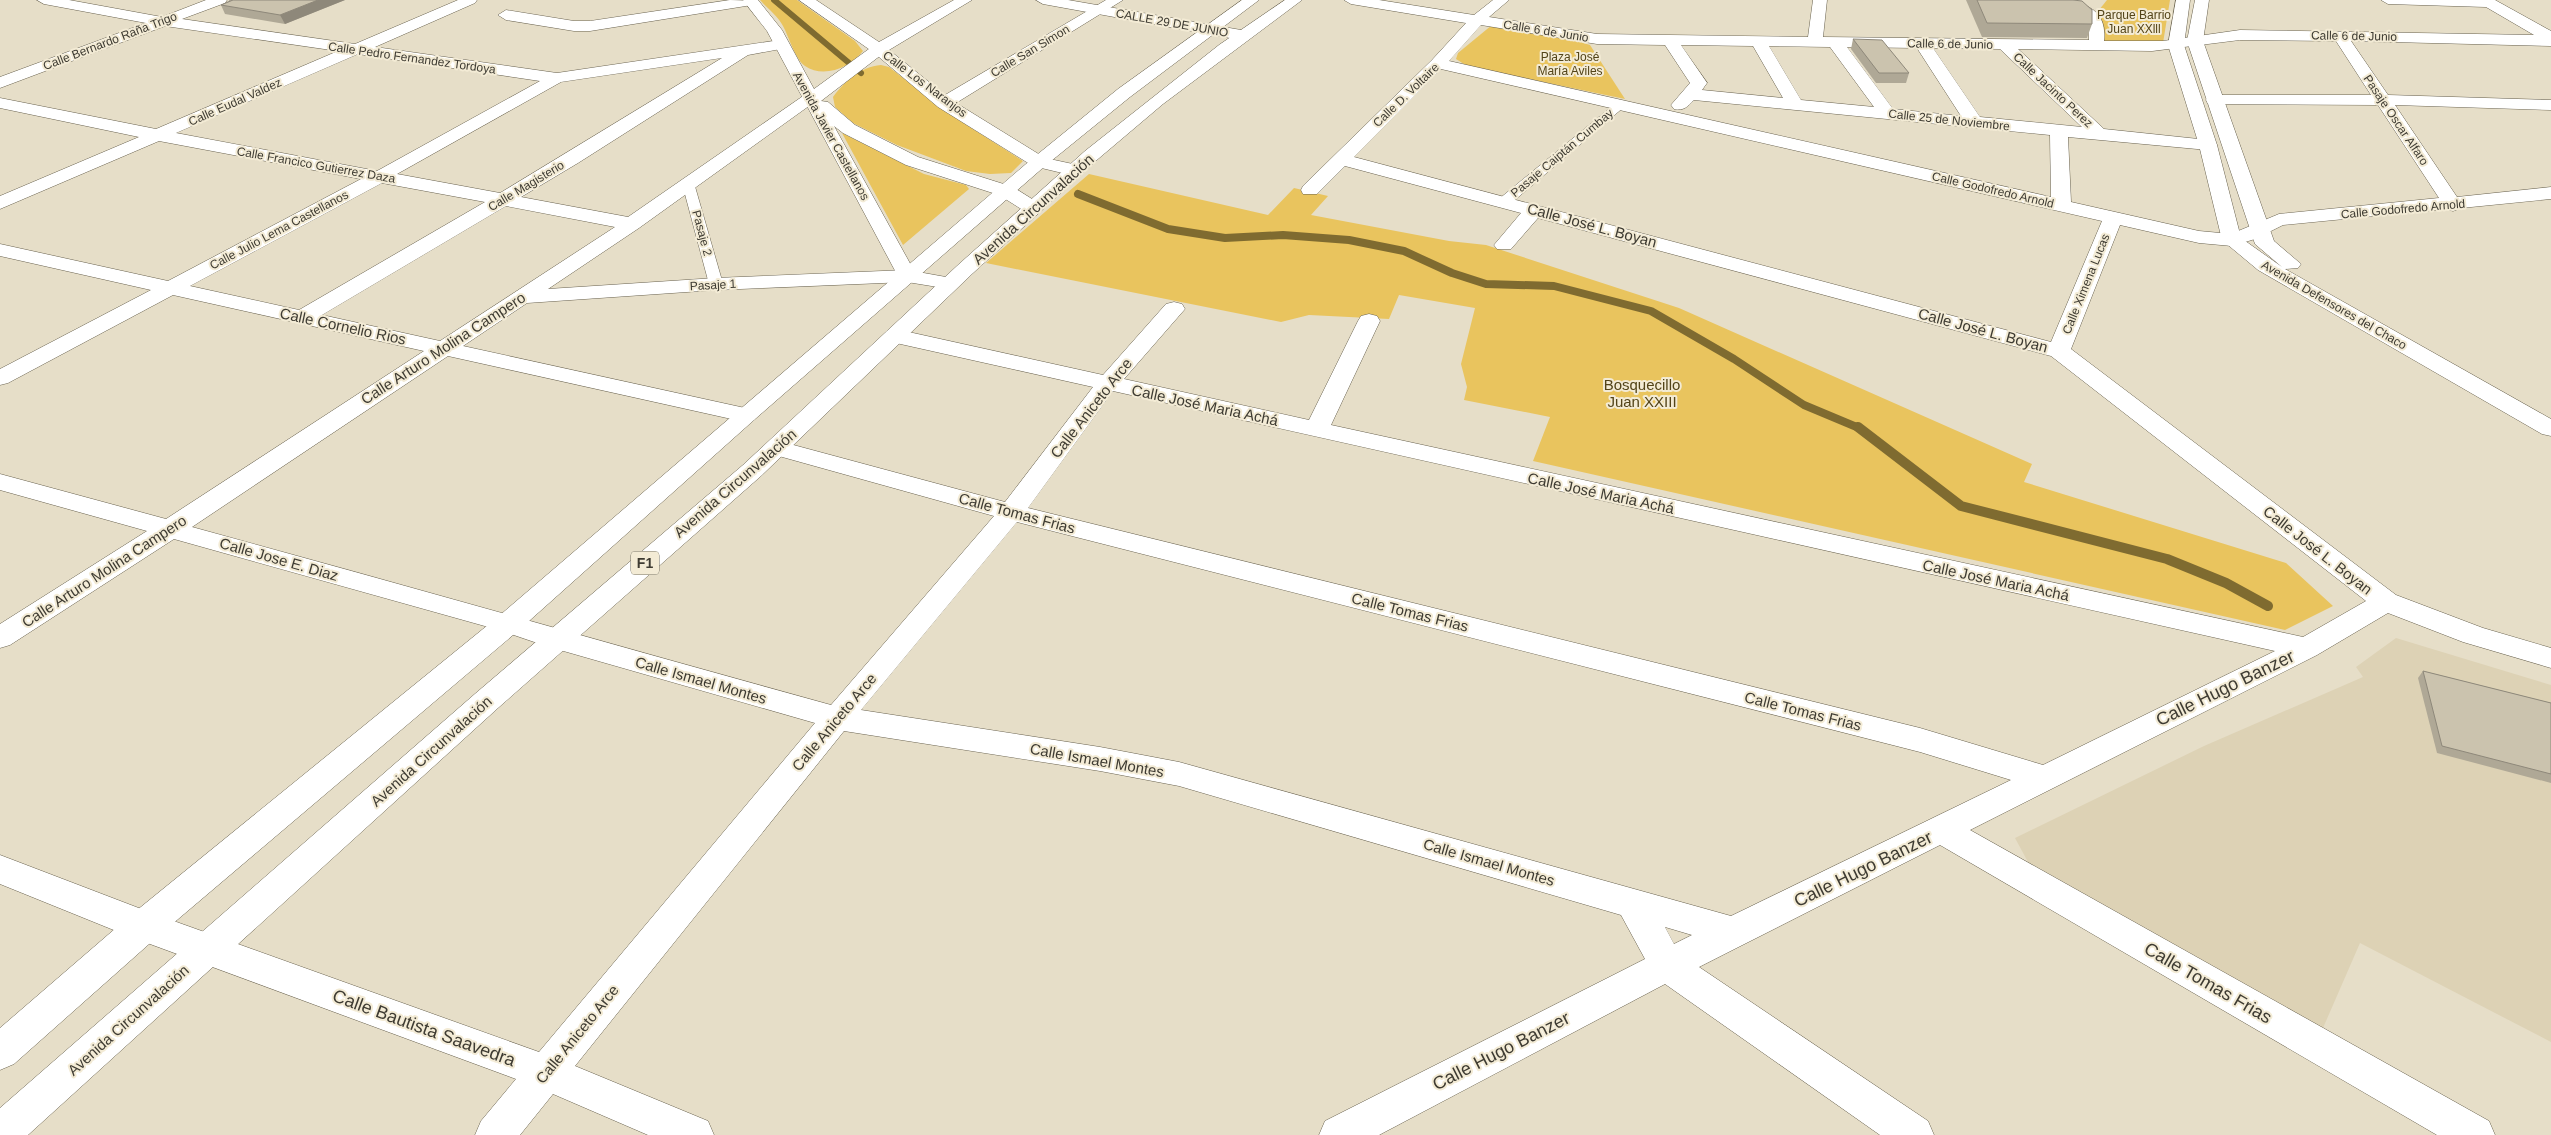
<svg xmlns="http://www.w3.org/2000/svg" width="2551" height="1135" viewBox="0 0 2551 1135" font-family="Arial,sans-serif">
<rect width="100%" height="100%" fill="#e6dec8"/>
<polygon fill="#ddd2b5" points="2396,638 2551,685 2551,1042 2360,943 2323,1028 2028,862 2015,838 2204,746 2363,677 2356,667"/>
<g fill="#e9c45e">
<path d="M760 0H797L855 41 863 51C851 67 824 79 805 66 795 59 789 37 783 26 778 16 767 8 760 0Z"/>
<polygon points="2107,0 2170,0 2163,43 2104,44 2099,10"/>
<polygon points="1492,25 1577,41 1590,45 1625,99 1467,66 1456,59 1458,53"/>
<path d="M881 65 889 67 948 113 1023 161 1011 173 990 174 966 171 897 145 853 123 835 107 833 97C846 80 860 67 881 65Z"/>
<polygon points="842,133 924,174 966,185 969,189 903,245"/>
<polygon points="1089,174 1268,215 1294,188 1328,196 1311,215 1449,241 1486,245 1679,308 2032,464 2024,482 2286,563 2333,606 2285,630 1533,461 1550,417 1464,400 1467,387 1461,364 1475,308 1399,295 1389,319 1309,315 1281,322 986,263"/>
</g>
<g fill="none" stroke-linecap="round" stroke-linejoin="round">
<polyline stroke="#7f6b30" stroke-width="6" points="774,0 861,73"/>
<polyline stroke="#7f6b30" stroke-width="8" points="1078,194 1168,229 1225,238 1283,235 1349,240 1404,251 1452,273 1486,284 1554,286 1651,311 1734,359 1804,405 1859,428"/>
<polyline stroke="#7f6b30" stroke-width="10" points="1858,427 1961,506 2167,559 2226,583 2268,606"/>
<g stroke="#69624f" stroke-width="1">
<g id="lane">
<polygon points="1620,102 1626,105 1624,107 1509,205 1499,205 1497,202 1499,199 1616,103"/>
<polygon points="688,179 694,183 723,284 721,287 711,287 709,284 682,183"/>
</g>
</g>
<g stroke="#69624f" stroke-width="1">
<g id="street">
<path d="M37 0H69L162 17 206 0H227L225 3 182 19 355 44 458 0H477L475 3 375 47 557 73 780 40 786 42 788 45 786 48 748 55 578 163 521 197 628 217 806 94H818L820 98 639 228 548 289 716 278 907 270 957 279 961 283 957 287 950 289 907 282 716 290 527 303 463 346 745 408 754 410 757 415 754 420 745 422 448 356 192 527C405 585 617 646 831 705L994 516 768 453 765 448 768 443 777 441 786 443 1005 502 1093 387 887 341 884 336 887 331 895 329 1103 375 1166 304 1174 302 1182 304 1185 309 1124 379 1309 420 1358 321 1361 316 1369 314 1377 316 1380 321 1331 425 2303 637 2366 601 2051 356 1538 218 1511 249H1497L1494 245 1521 213 1345 166 1317 194H1303L1301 190 1303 186 1432 60 1466 23 1351 4 1344 0H1379L1474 15 1493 0H1509L1489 17 1597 34 1808 37 1813 0H1827L1823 37 2089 40V23L2080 14 2072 10 2041 3 2039 0C2068 0 2109 0 2104 41H2163L2240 30 2534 35 2486 7 2388 4 2381 0H2495L2551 31V46L2351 41 2388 95 2551 100V110L2395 105 2457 197 2551 187V199L2461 208 2453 211 2446 209 2283 225 2255 239 2232 246 2199 243 2120 225 2071 349 2396 595 2483 628 2551 648V668L2463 642 2388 613 2317 655 1970 830 2489 1121 2495 1135H2437L1940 845 1699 967 1928 1121 1934 1135H1880L1665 984 1379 1135H1319L1325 1121 1645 959 1621 915 1179 786 1100 771 844 731 575 1066 708 1121 714 1135H648L553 1094 520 1135H475L481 1121 516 1079 131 937 0 884V855L157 915 539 1052 815 723 546 646 499 630 174 539 10 645 0 648V624L147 531 0 490V474L166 519 424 351 173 295 8 383 0 385V369L151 290 0 256V244L168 281 361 179 159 141 0 209V196L139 137 0 108V98L156 129 338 51 165 26 0 88V77L146 23 44 4ZM1481 25 1597 44 1665 45 1690 83 1671 105 1674 109C1684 111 1687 107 1694 100L2050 135 2051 197 1449 61ZM2240 40 2336 41 2371 95H2214L2208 96 2206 100 2208 104 2378 105 2439 198 2279 214 2231 234 2199 231 2071 202 2068 137 2208 150 2214 149 2217 145 2214 141 2208 140 2104 129 2018 49 2152 51ZM1681 45 1753 46 1783 98 1702 90 1707 83ZM1769 46 1830 47 1874 107 1801 100ZM1847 47 1917 48 1961 116 1893 109ZM1933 48 2000 49 2082 127 1980 117ZM358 54 540 81 377 171 176 133ZM722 58 500 193 397 174 561 82ZM1441 69 2102 221 2051 342 1354 157ZM382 183 485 202 299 310 190 286ZM506 206 615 227 440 341 322 315ZM1113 391 2275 651 2043 765 1920 728 1028 508ZM1017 522 1920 752 2011 780 1731 916 1179 762 1100 747 861 710ZM1665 927 1692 935 1674 944Z"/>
<polygon points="730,0 759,1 752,5 590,31 574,31 506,20 498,15 506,10 574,21 590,21"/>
<polygon points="799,0 816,0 879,42 954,0 972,0 889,50 945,95 1106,0 1123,0 956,103 1045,158 1082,166 1084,170 1082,174 1075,176 1033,166 938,107 873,52"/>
</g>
</g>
<g stroke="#69624f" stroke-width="1">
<g id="secondary">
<polygon points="743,0 758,0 782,30 814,89 873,46 885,46 887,49 885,52 821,101 828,102 855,125 918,157 1013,187 1040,204 1043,208 1040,212 1026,212 999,195 906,165 843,133 834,126 917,276 914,280 907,282 900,280 767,31"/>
<polygon points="1036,0 1068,0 1241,30 1249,35 1241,40 1043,4"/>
<polygon points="2176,0 2190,0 2184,45 2217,145 2241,238 2282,267 2255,244 2187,41 2195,0 2209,0 2203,41 2274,241 2301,264 2298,268 2285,269 2551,419 2551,436 2542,434 2258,270 2222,240 2199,145 2168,45"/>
</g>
</g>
<g stroke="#69624f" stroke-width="1">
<g id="highway">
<polygon points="1242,0 1259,0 1130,97 1045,166 754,420 519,630 157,937 14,1064 0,1070 0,1028 131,915 499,616 1033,158 1118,89"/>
<polygon points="1285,0 1302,0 1163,104 1098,159 972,274 761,476 498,708 28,1135 0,1135 0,1108 476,693 743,465 958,265 1085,151 1219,45"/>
</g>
</g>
<use href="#lane" fill="#fff" fill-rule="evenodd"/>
<use href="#street" fill="#fff" fill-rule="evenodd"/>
<use href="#secondary" fill="#fff" fill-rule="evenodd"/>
<use href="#highway" fill="#fff" fill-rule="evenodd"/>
</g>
<g fill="#afa896">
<polygon points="229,0 345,0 285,24 225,14 221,5 229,1"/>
<polygon points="1966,0 2073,0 2092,24 2087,38 1982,37"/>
<polygon points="1853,39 1909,73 1906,83 1876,83 1851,49"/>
<polygon points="2423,671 2551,703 2551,783 2437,753 2418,678"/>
</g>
<polygon fill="#8e887a" points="318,0 345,0 285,24 280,15"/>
<g fill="#cbc3ae" stroke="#8e887a">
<polygon points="233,0 318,0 280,15 221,5"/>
<polygon points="1977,0 2073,0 2082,1 2092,10 2092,24 1987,23"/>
<polygon points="1853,39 1882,40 1909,73 1879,73"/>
<polygon points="2423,671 2551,703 2551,774 2442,746"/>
</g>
<g text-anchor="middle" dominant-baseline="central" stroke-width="4" stroke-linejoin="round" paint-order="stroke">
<g font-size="12" fill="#534419" stroke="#f3ebd5">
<text x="2134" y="15">Parque Barrio<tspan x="2134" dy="14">Juan XXlll</tspan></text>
<text x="1570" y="57">Plaza José<tspan x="1570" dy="14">María Aviles</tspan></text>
</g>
<g font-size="12" fill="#3e3b32" stroke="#f3ebd5">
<text transform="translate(1172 23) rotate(10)">CALLE 29 DE JUNIO</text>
<text transform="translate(1546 31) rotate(9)">Calle 6 de Junio</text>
<text transform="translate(2354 36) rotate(1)">Calle 6 de Junio</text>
<text transform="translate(110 41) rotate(-21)">Calle Bernardo Raña Trigo</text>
<text transform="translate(1950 44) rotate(1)">Calle 6 de Junio</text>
<text transform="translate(1030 51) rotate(-31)">Calle San Simon</text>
<text transform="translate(412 58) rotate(8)">Calle Pedro Fernandez Tordoya</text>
<text transform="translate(925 84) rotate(37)">Calle Los Naranjos</text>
<text transform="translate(2053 90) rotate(43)">Calle Jacinto Perez</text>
<text transform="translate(1406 95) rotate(-44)">Calle D. Voltaire</text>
<text transform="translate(235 102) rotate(-24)">Calle Eudal Valdez</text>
<text transform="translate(1949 120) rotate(6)">Calle 25 de Noviembre</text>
<text transform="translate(2396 120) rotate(56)">Pasaje Oscar Alfaro</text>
<text transform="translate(831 136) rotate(61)">Avenida Javier Castellanos</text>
<text transform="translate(1562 153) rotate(-40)">Pasaje Caiptán Cumbay</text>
<text transform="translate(316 165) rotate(10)">Calle Francico Gutierrez Daza</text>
<text transform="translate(526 186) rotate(-31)">Calle Magisterio</text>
<text transform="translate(1993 190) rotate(13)">Calle Godofredo Arnold</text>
<text transform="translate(2403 209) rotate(-5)">Calle Godofredo Arnold</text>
<text transform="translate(279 230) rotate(-28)">Calle Julio Lema Castellanos</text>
<text transform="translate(702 233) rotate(75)">Pasaje 2</text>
<text transform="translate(2086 284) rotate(-68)">Calle Ximena Lucas</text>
<text transform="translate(713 285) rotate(-3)">Pasaje 1</text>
<text transform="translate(2334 305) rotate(30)">Avenida Defensores del Chaco</text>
</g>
<rect fill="#f3ebd5" stroke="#747063" stroke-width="1" x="631" y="551.5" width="28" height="23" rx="4"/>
<g font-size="14" font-weight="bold" fill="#3e3b32">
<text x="645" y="563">F1</text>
</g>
<g font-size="15" fill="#3e3b32" stroke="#f3ebd5">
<text transform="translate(1033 209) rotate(-42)">Avenida Circunvalación</text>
<text transform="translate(1592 225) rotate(15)">Calle José L. Boyan</text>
<text transform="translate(343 326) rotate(12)">Calle Cornelio Rios</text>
<text transform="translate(1983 330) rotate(15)">Calle José L. Boyan</text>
<text transform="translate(443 348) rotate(-33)">Calle Arturo Molina Campero</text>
<text transform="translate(1205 405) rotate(12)">Calle José Maria Achá</text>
<text transform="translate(1091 408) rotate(-52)">Calle Aniceto Arce</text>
<text transform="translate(735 483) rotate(-41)">Avenida Circunvalación</text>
<text transform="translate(1601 493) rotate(12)">Calle José Maria Achá</text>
<text transform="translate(1017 513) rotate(15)">Calle Tomas Frias</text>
<text transform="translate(2318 550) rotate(38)">Calle José L. Boyan</text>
<text transform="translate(279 559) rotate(16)">Calle Jose E. Diaz</text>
<text transform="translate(104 571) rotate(-33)">Calle Arturo Molina Campero</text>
<text transform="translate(1996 580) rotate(12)">Calle José Maria Achá</text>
<text transform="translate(1410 612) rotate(14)">Calle Tomas Frias</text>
<text transform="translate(701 680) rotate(16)">Calle Ismael Montes</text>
<text transform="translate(1803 711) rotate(14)">Calle Tomas Frias</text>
<text transform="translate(834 722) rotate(-50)">Calle Aniceto Arce</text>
<text transform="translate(431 751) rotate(-42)">Avenida Circunvalación</text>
<text transform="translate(1097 760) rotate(10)">Calle Ismael Montes</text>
<text transform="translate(1489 862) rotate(16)">Calle Ismael Montes</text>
<text transform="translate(128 1020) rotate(-42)">Avenida Circunvalación</text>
<text transform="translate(577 1034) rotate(-51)">Calle Aniceto Arce</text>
</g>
<g font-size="15" fill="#534419" stroke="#f3ebd5">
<text x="1642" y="384">Bosquecillo<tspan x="1642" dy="17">Juan XXIII</tspan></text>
</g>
<g font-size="18" fill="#3e3b32" stroke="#f3ebd5">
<text transform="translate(2225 688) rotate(-26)">Calle Hugo Banzer</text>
<text transform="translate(1863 869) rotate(-26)">Calle Hugo Banzer</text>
<text transform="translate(2208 983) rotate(30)">Calle Tomas Frias</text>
<text transform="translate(424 1028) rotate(20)">Calle Bautista Saavedra</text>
<text transform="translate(1501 1051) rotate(-27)">Calle Hugo Banzer</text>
</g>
</g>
</svg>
